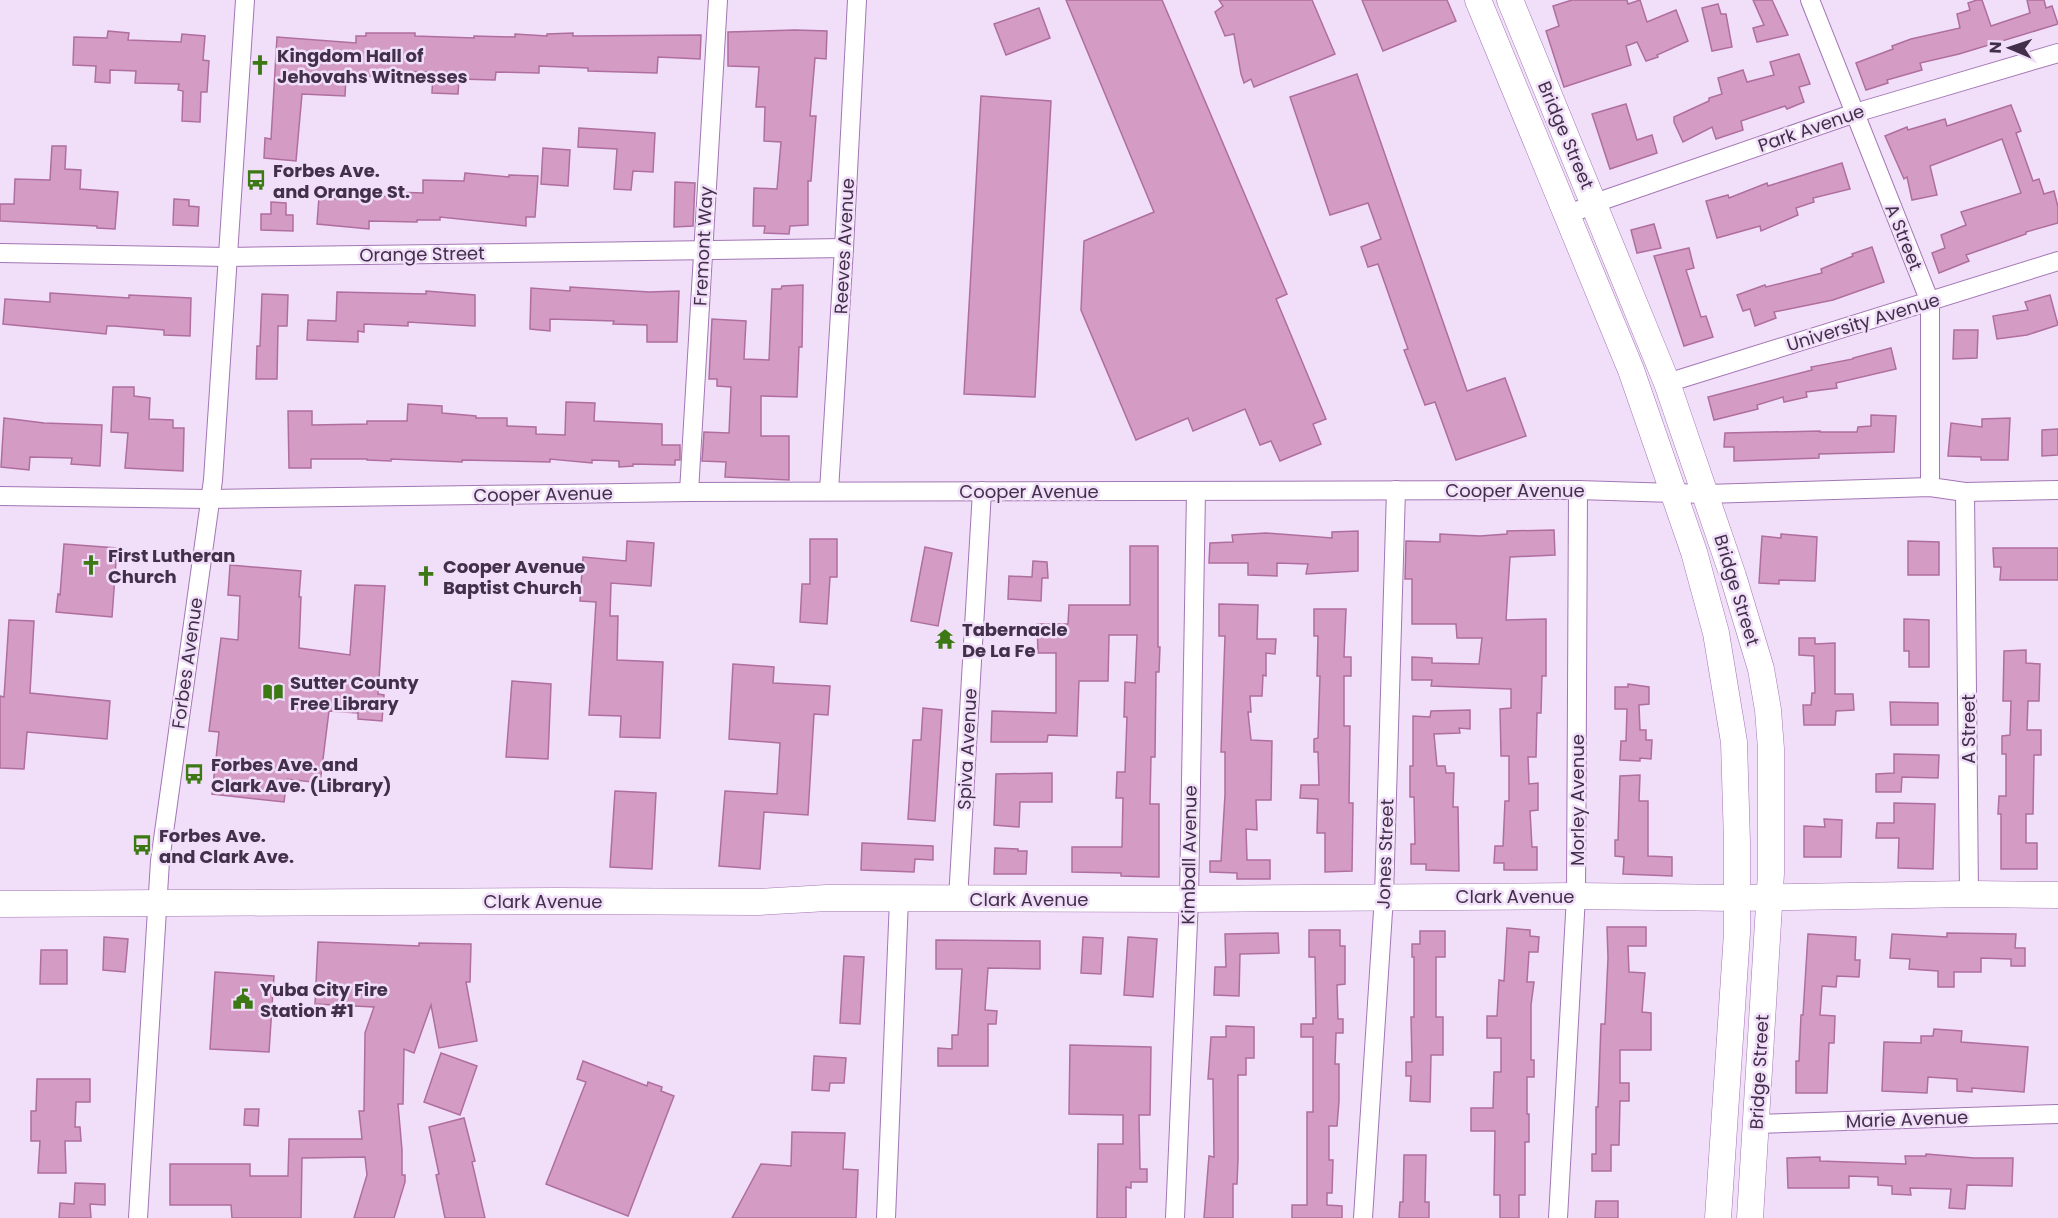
<svg xmlns="http://www.w3.org/2000/svg" width="2058" height="1218" viewBox="0 0 2058 1218" font-family="Poppins,sans-serif">
<rect width="100%" height="100%" fill="#f1def9"/>
<g fill="#d49cc5" stroke="#af6e9f" stroke-width="1.5">
<polygon points="1066,0 1162,0 1287,294 1276,299 1326,419 1313,424 1321,444 1280,461 1271,441 1260,445 1245,409 1193,431 1188,418 1136,440 1081,310 1084,241 1154,212"/>
<polygon points="1219,0 1312,0 1335,54 1254,87 1251,79 1244,83 1241,74 1234,34 1225,36 1215,12 1223,6"/>
<polygon points="1362,0 1447,0 1456,21 1383,51"/>
<polygon points="1572,0 1627,0 1628,4 1640,0 1647,22 1676,10 1688,41 1657,55 1658,57 1646,61 1637,42 1626,46 1631,65 1564,87 1546,31 1559,26 1553,6"/>
<polygon points="1753,0 1772,0 1788,35 1757,42 1753,28 1764,25"/>
<polygon points="1977,0 1982,0 1991,26 2030,13 2027,0 2044,0 2046,8 2052,6 2058,24 1959,54 1920,63 1922,70 1887,80 1888,83 1866,90 1856,63 1893,49 1892,46 1911,39 1960,28 1957,14 1970,10 1968,3"/>
<polygon points="1718,4 1721,14 1726,14 1732,47 1712,51 1702,8"/>
<polygon points="1039,8 1050,38 1006,55 994,24"/>
<polygon points="795,30 827,31 826,59 815,58 810,116 816,116 811,181 808,181 808,225 790,226 789,234 764,233 765,226 753,226 754,188 777,189 781,142 764,141 765,107 756,107 759,67 728,66 728,32"/>
<polygon points="108,31 129,33 128,40 181,42 182,34 205,36 203,60 209,61 207,92 201,92 200,122 182,121 183,91 178,90 179,84 135,83 136,71 110,70 110,83 95,82 96,66 73,65 74,37 107,38"/>
<polygon points="366,33 415,33 415,36 474,38 474,36 515,37 515,34 547,36 547,34 573,33 573,36 701,35 700,59 658,57 657,73 588,71 588,68 539,66 539,73 496,72 495,80 459,79 458,94 432,93 433,72 379,71 379,76 346,77 345,96 302,94 296,161 264,158 265,138 271,139 277,37 356,43 356,36 366,36"/>
<polygon points="1799,54 1810,84 1799,87 1804,102 1787,109 1785,106 1741,121 1743,130 1716,139 1712,127 1683,142 1674,122 1674,117 1709,101 1709,98 1722,94 1718,78 1743,70 1747,82 1774,75 1770,62"/>
<polygon points="1357,74 1467,391 1505,378 1526,436 1456,460 1435,402 1425,405 1404,350 1408,349 1378,264 1368,267 1361,247 1381,239 1368,203 1330,215 1290,97"/>
<polygon points="981,96 1051,101 1035,397 964,394"/>
<polygon points="1626,104 1637,140 1652,135 1657,153 1610,169 1592,114"/>
<polygon points="2011,105 2021,131 2016,133 2033,181 2039,179 2044,194 2054,191 2058,207 2058,223 2026,232 2026,234 1966,255 1969,261 1939,273 1932,253 1945,248 1941,235 1966,225 1961,212 2021,193 2002,139 1930,166 1937,195 1912,200 1907,177 1904,179 1885,136 1907,127 1908,130 1945,119 1947,126"/>
<polygon points="579,128 655,133 653,172 633,171 631,190 614,189 617,149 578,147"/>
<polygon points="52,146 66,146 65,169 81,170 80,189 118,192 115,229 97,228 97,226 0,221 0,204 14,204 15,179 50,180"/>
<polygon points="543,148 570,150 568,186 541,184"/>
<polygon points="1842,163 1850,189 1813,198 1814,202 1796,208 1798,215 1761,231 1760,226 1717,238 1706,201 1728,195 1729,198 1767,183 1768,186"/>
<polygon points="465,173 509,177 509,175 538,176 535,217 526,217 526,226 440,217 440,220 417,220 417,222 369,221 369,229 317,224 319,197 350,200 350,194 396,197 396,192 423,193 423,180 464,181"/>
<polygon points="675,182 695,183 693,226 674,227"/>
<polygon points="174,199 189,200 189,206 199,207 198,226 173,225"/>
<polygon points="271,202 286,203 286,215 293,215 293,231 261,230 261,214 271,214"/>
<polygon points="1654,224 1661,248 1637,253 1631,230"/>
<polygon points="1872,247 1884,282 1833,300 1774,312 1776,318 1755,326 1750,309 1743,311 1737,295 1765,285 1766,287 1822,273 1821,269 1853,256 1852,254"/>
<polygon points="1689,248 1694,268 1686,270 1701,317 1706,316 1713,337 1684,346 1654,256"/>
<polygon points="803,285 802,347 799,347 797,397 761,396 761,436 789,436 789,480 725,477 726,462 702,461 704,432 729,433 731,387 717,386 717,379 709,379 712,319 746,321 744,359 769,360 772,289 781,289 782,286"/>
<polygon points="570,287 649,292 679,291 677,342 647,342 647,325 613,324 614,321 550,319 550,331 530,329 531,288 570,291"/>
<polygon points="426,291 475,295 475,326 408,322 408,326 364,324 364,332 358,331 358,342 307,340 308,320 336,321 337,292 426,294"/>
<polygon points="50,293 129,298 129,295 191,298 190,336 164,335 164,330 114,326 107,326 106,334 3,324 5,299 50,302"/>
<polygon points="262,294 288,295 287,326 278,326 277,379 256,379 257,346 260,346"/>
<polygon points="2050,295 2058,325 2027,335 1997,339 1993,316 2028,310 2025,302"/>
<polygon points="1954,330 1978,330 1977,358 1953,359"/>
<polygon points="1891,348 1896,369 1836,383 1837,388 1806,392 1807,397 1784,402 1783,397 1757,405 1758,409 1714,420 1708,397 1812,370 1811,367 1853,359 1853,358"/>
<polygon points="113,387 134,387 134,396 150,398 149,419 173,420 173,428 184,428 183,471 125,468 128,433 111,432"/>
<polygon points="566,402 595,403 594,421 662,424 662,445 680,445 680,460 675,460 675,465 633,464 633,466 619,467 619,461 592,460 592,463 550,459 550,462 462,460 462,462 391,459 391,461 367,460 367,459 311,459 311,468 289,468 288,411 312,411 312,425 367,424 367,421 407,421 408,404 442,406 442,413 476,416 476,418 507,418 507,426 536,427 536,434 565,435"/>
<polygon points="1871,415 1896,416 1894,452 1819,454 1819,458 1734,461 1734,447 1724,447 1725,433 1820,431 1820,432 1857,432 1858,427 1871,426"/>
<polygon points="4,418 44,423 102,425 100,466 71,464 72,458 30,457 29,470 1,467"/>
<polygon points="2010,418 2008,460 1981,460 1981,457 1948,456 1951,423 1982,427 1982,419"/>
<polygon points="2058,429 2058,455 2042,456 2042,430"/>
<polygon points="1554,530 1555,555 1510,557 1506,620 1546,619 1546,676 1542,676 1541,713 1537,713 1536,757 1528,757 1529,784 1538,783 1538,810 1530,811 1532,847 1537,847 1537,870 1504,870 1504,863 1494,863 1495,846 1503,846 1505,801 1509,801 1509,756 1501,756 1500,709 1511,708 1511,689 1431,686 1432,680 1412,680 1412,657 1432,658 1432,663 1479,664 1482,638 1457,638 1456,624 1412,624 1412,579 1405,579 1406,541 1440,542 1440,534 1480,536 1507,534 1507,531"/>
<polygon points="1358,531 1358,571 1306,574 1308,564 1277,563 1277,576 1248,575 1248,563 1209,563 1210,543 1233,542 1232,535 1266,533 1332,538 1332,532"/>
<polygon points="1781,534 1817,537 1815,581 1779,580 1779,584 1759,583 1762,536 1781,538"/>
<polygon points="810,539 837,539 837,577 830,577 827,624 800,622 802,584 810,584"/>
<polygon points="627,541 654,543 651,586 611,583 610,616 618,616 617,660 663,662 660,738 620,737 621,716 589,715 596,602 580,601 583,557 626,561"/>
<polygon points="1908,541 1939,542 1939,575 1908,575"/>
<polygon points="64,544 117,548 112,617 56,612 58,594 60,595"/>
<polygon points="1130,546 1158,546 1158,647 1160,647 1159,672 1156,672 1155,757 1151,757 1150,804 1159,804 1159,877 1121,876 1121,873 1072,872 1072,847 1122,847 1123,798 1116,798 1117,772 1125,772 1127,717 1124,717 1125,682 1135,683 1137,635 1109,635 1108,681 1079,681 1077,736 1048,735 1047,742 991,742 992,711 1056,713 1056,653 1038,653 1037,624 1068,624 1069,605 1130,605"/>
<polygon points="925,547 952,553 938,626 911,621"/>
<polygon points="1993,548 2058,548 2058,580 2000,580 2001,567 1994,567"/>
<polygon points="1033,561 1047,562 1048,578 1042,578 1041,601 1008,599 1009,576 1032,577"/>
<polygon points="230,565 301,571 299,597 301,597 299,648 350,655 355,585 385,586 378,694 384,695 382,721 358,719 358,713 329,711 320,783 287,779 284,802 212,794 219,732 209,731 221,638 238,640 240,596 228,595"/>
<polygon points="1219,604 1258,605 1257,639 1276,639 1275,654 1266,653 1266,676 1263,675 1262,696 1250,696 1251,712 1248,712 1251,740 1272,741 1271,800 1256,800 1257,830 1246,829 1247,860 1270,860 1270,879 1237,879 1237,873 1210,872 1210,861 1221,861 1225,795 1225,752 1221,752 1225,636 1219,636"/>
<polygon points="1314,609 1346,609 1344,657 1351,657 1351,676 1344,676 1344,726 1350,726 1349,803 1353,803 1352,871 1325,872 1325,833 1317,833 1318,799 1300,798 1301,785 1319,785 1318,752 1314,752 1314,739 1318,738 1320,676 1317,676 1318,636 1314,636"/>
<polygon points="1904,619 1929,620 1929,667 1909,667 1909,651 1904,651"/>
<polygon points="9,620 34,621 30,693 110,701 107,739 27,732 24,769 0,768 0,696 4,697"/>
<polygon points="1799,638 1815,638 1815,644 1835,643 1835,694 1853,694 1854,710 1836,711 1835,725 1804,725 1803,705 1811,705 1812,693 1815,693 1814,656 1799,655"/>
<polygon points="2026,650 2026,663 2040,664 2039,701 2028,701 2027,730 2041,730 2041,755 2034,755 2033,814 2026,814 2026,843 2037,843 2037,869 2001,869 2001,814 1998,814 1999,796 2006,796 2006,754 2002,754 2002,736 2010,735 2011,701 2003,701 2004,651"/>
<polygon points="733,664 774,667 773,683 830,686 828,715 814,714 808,815 764,812 760,869 719,866 725,791 777,794 780,743 729,739"/>
<polygon points="512,681 551,684 548,759 506,757"/>
<polygon points="1628,684 1649,687 1649,704 1639,705 1640,730 1646,730 1646,740 1652,740 1651,759 1640,758 1640,761 1620,760 1621,741 1626,741 1627,709 1615,709 1615,687 1628,687"/>
<polygon points="1890,702 1938,703 1938,725 1891,725"/>
<polygon points="923,708 942,710 935,821 908,819 913,740 921,740"/>
<polygon points="1470,710 1470,729 1459,728 1460,733 1434,734 1437,766 1445,766 1446,773 1454,773 1453,807 1458,807 1459,871 1426,870 1426,864 1411,864 1411,844 1415,844 1414,797 1410,797 1410,766 1413,766 1413,716 1430,717 1431,711"/>
<polygon points="1894,754 1939,755 1938,778 1902,777 1901,792 1876,792 1876,774 1894,773"/>
<polygon points="1052,773 1052,802 1020,802 1019,827 994,825 996,774"/>
<polygon points="1640,775 1639,801 1648,801 1648,856 1672,857 1672,876 1623,874 1624,857 1615,856 1615,840 1618,840 1620,776"/>
<polygon points="615,791 656,793 652,869 610,867"/>
<polygon points="1894,803 1935,804 1933,869 1898,868 1899,838 1876,838 1877,823 1894,823"/>
<polygon points="1824,819 1842,820 1841,857 1804,857 1804,826 1825,827"/>
<polygon points="862,843 933,846 933,860 915,859 914,872 861,870"/>
<polygon points="995,848 1018,849 1018,851 1027,851 1026,874 994,874"/>
<polygon points="1607,927 1646,927 1646,946 1628,946 1629,972 1645,973 1642,1012 1651,1013 1651,1050 1620,1050 1620,1083 1629,1083 1629,1101 1620,1101 1619,1145 1611,1145 1611,1171 1592,1171 1592,1154 1596,1154 1596,1107 1598,1107 1601,1024 1605,1024 1608,958"/>
<polygon points="1507,928 1530,930 1530,936 1539,937 1538,952 1529,952 1527,982 1534,982 1531,1005 1531,1060 1534,1060 1534,1077 1527,1077 1527,1114 1529,1114 1529,1142 1525,1142 1525,1195 1519,1195 1519,1218 1500,1218 1500,1195 1494,1195 1495,1131 1471,1131 1471,1108 1493,1108 1494,1072 1501,1072 1501,1038 1487,1038 1487,1016 1497,1016 1499,980 1504,981"/>
<polygon points="1309,930 1340,930 1340,946 1345,946 1345,984 1337,985 1338,1019 1343,1019 1343,1033 1336,1033 1335,1064 1339,1064 1339,1101 1337,1126 1329,1126 1329,1160 1333,1160 1332,1193 1327,1193 1327,1205 1342,1206 1342,1218 1292,1218 1292,1205 1307,1205 1307,1112 1313,1112 1313,1037 1301,1037 1301,1024 1313,1024 1313,1018 1316,1018 1315,957 1309,957"/>
<polygon points="1420,931 1445,931 1445,957 1436,957 1436,1017 1443,1017 1443,1055 1431,1055 1430,1102 1410,1101 1411,1076 1406,1076 1406,1062 1412,1062 1411,1017 1414,1017 1414,957 1412,957 1412,944 1420,944"/>
<polygon points="1278,933 1279,953 1240,954 1239,996 1214,995 1215,967 1226,967 1225,934"/>
<polygon points="1947,933 2016,934 2015,948 2025,948 2025,966 2011,966 2011,959 1981,958 1981,972 1954,972 1954,987 1938,987 1938,971 1909,969 1910,959 1890,958 1892,934 1947,937"/>
<polygon points="1808,934 1856,937 1855,960 1860,960 1859,977 1837,976 1836,987 1822,986 1820,1015 1835,1016 1834,1043 1829,1043 1827,1093 1796,1093 1796,1061 1799,1061 1801,1015 1803,1015"/>
<polygon points="104,937 128,939 125,972 103,970"/>
<polygon points="1083,937 1103,938 1101,974 1081,973"/>
<polygon points="1128,937 1157,939 1153,997 1124,995"/>
<polygon points="936,940 1040,941 1040,969 988,968 985,1010 997,1011 996,1024 988,1024 988,1066 938,1066 938,1048 952,1049 952,1035 958,1035 962,969 936,969"/>
<polygon points="318,942 419,946 419,943 471,944 470,982 466,982 477,1041 439,1048 431,1005 414,1053 404,1049 403,1104 398,1104 402,1150 402,1175 405,1175 405,1182 394,1218 354,1218 367,1175 365,1157 302,1158 301,1218 232,1218 231,1205 170,1205 170,1164 250,1164 250,1176 288,1176 289,1139 362,1139 359,1111 364,1111 365,1033 374,1007 315,1004"/>
<polygon points="41,950 67,950 67,984 40,984"/>
<polygon points="844,956 864,957 860,1024 840,1023"/>
<polygon points="215,972 274,976 269,1052 210,1049"/>
<polygon points="1226,1026 1254,1027 1254,1058 1246,1058 1246,1075 1238,1075 1238,1159 1237,1184 1233,1184 1233,1218 1204,1218 1209,1156 1214,1157 1213,1079 1208,1079 1211,1037 1226,1037"/>
<polygon points="1934,1029 1962,1031 1961,1042 2028,1047 2024,1092 1972,1088 1972,1092 1957,1091 1957,1079 1928,1077 1927,1093 1882,1091 1884,1042 1921,1043 1921,1036 1933,1036"/>
<polygon points="1070,1045 1151,1047 1150,1115 1139,1115 1140,1169 1147,1169 1147,1182 1131,1182 1131,1188 1126,1187 1126,1218 1097,1218 1098,1144 1123,1144 1123,1115 1069,1114"/>
<polygon points="441,1053 477,1066 460,1115 424,1102"/>
<polygon points="814,1056 846,1058 844,1083 830,1083 829,1091 812,1090"/>
<polygon points="583,1061 647,1086 648,1082 662,1087 661,1091 674,1096 628,1216 546,1184 586,1082 577,1079"/>
<polygon points="37,1079 90,1079 90,1102 76,1102 75,1127 80,1127 81,1141 65,1141 66,1173 38,1173 40,1141 31,1141 31,1111 36,1111"/>
<polygon points="245,1109 259,1109 258,1126 244,1125"/>
<polygon points="464,1118 475,1161 472,1162 485,1218 445,1218 436,1175 439,1174 429,1127"/>
<polygon points="792,1132 845,1133 843,1169 858,1170 856,1218 732,1218 761,1164 791,1166"/>
<polygon points="1926,1154 1974,1158 2013,1158 2012,1186 1967,1185 1965,1209 1949,1208 1951,1189 1910,1188 1911,1195 1892,1194 1892,1186 1878,1185 1878,1177 1849,1176 1849,1188 1788,1188 1787,1158 1820,1157 1820,1161 1906,1164 1905,1156 1926,1156"/>
<polygon points="1404,1155 1426,1155 1425,1202 1429,1202 1429,1218 1399,1218 1400,1202 1403,1202"/>
<polygon points="75,1183 105,1184 105,1205 90,1204 91,1218 59,1218 60,1203 74,1204"/>
<polygon points="1596,1201 1618,1201 1618,1218 1595,1218"/>
</g>
<g fill="none" stroke-linecap="round" stroke-linejoin="round">
<g stroke="#a376b4" stroke-width="20">
<g id="street">
<polyline points="1810,0 1930,302 1930,487"/>
<polyline points="1568,215 1595,203 1855,113 2058,53"/>
<polyline points="0,253 228,257 844,248"/>
<polyline points="1667,383 2058,261"/>
<polyline points="829,491 844,248 857,0"/>
<polyline points="689,492 718,0"/>
<polyline points="1965,492 1969,894"/>
<polyline points="0,496 210,499 689,492 1578,490 1706,494 1930,487 1965,492 2058,490"/>
<polyline points="958,899 982,491"/>
<polyline points="1756,1124 2058,1114"/>
<polyline points="138,1218 160,861 213,480 245,0"/>
<polyline points="886,1218 899,899"/>
<polyline points="1175,1218 1189,899 1196,491"/>
<polyline points="1363,1218 1384,896 1396,490"/>
<polyline points="1558,1218 1576,896 1578,490"/>
</g>
</g>
<g stroke="#a376b4" stroke-width="27">
<g id="secondary">
<polyline points="1478,0 1631,370 1694,552 1716,633 1734,742 1737,842 1737,933 1718,1218"/>
<polyline points="1510,0 1667,383 1733,576 1761,669 1768,710 1771,749 1771,873 1750,1218"/>
<polyline points="0,904 557,901 758,902 827,898 1189,899 1576,896 1737,898 1969,894 2058,895"/>
</g>
</g>
<use href="#street" stroke="#fff" stroke-width="18"/>
<use href="#secondary" stroke="#fff" stroke-width="26"/>
</g>
<defs>
<g id="church-bare" transform="scale(1.62)"><path d="M-1.2-6h2.4v3.5h3.3v2.4h-3.3V6h-2.4V-.1h-3.3v-2.4h3.3Z" fill="#3c7915" stroke="#f1def9" stroke-width="2.5" paint-order="stroke"/></g>
<g id="bus-bare" transform="scale(1.62)"><path d="M-5-6H5V4H4V6H2V4H-2V6H-4V4H-5ZM-3.5-4V0h7V-4ZM-3.5 1.2v1.5H-2V1.2ZM2 1.2v1.5H3.5V1.2Z" fill="#3c7915" stroke="#f1def9" stroke-width="2.5" paint-order="stroke"/></g>
<g id="temple-bare" transform="scale(1.62)"><path d="M0-6L5-2H3V0L6.5 2.5H4V6H1.5V3h-3V6H-4V2.5H-6.5L-3 0V-2H-5Z" fill="#3c7915" stroke="#f1def9" stroke-width="2.5" paint-order="stroke"/></g>
<g id="library-bare" transform="scale(1.62)"><path d="M-6-4Q-3-5.5-.7-3.5V5Q-3 3-6 4ZM6-4Q3-5.5 .7-3.5V5Q3 3 6 4Z" fill="#3c7915" stroke="#f1def9" stroke-width="2.5" paint-order="stroke"/></g>
<g id="civic-bare" transform="scale(1.62)"><path d="M-.6-6.5H3V-4.5H.6V-3L4-1V1h2V6H-6V1h2V-1L-.6-3ZM-1.2 2.5V6h2.4V2.5Z" fill="#3c7915" stroke="#f1def9" stroke-width="2.5" paint-order="stroke"/></g>
</defs>
<g fill-rule="evenodd">
<use href="#church-bare" x="260" y="65"/>
<use href="#bus-bare" x="256" y="180"/>
<use href="#church-bare" x="91" y="565"/>
<use href="#church-bare" x="426" y="576"/>
<use href="#temple-bare" x="945" y="639"/>
<use href="#library-bare" x="273" y="692"/>
<use href="#bus-bare" x="194" y="774"/>
<use href="#bus-bare" x="142" y="845"/>
<use href="#civic-bare" x="243" y="999"/>
</g>
<g text-anchor="middle" dominant-baseline="central" stroke-width="5" stroke-linejoin="round" paint-order="stroke">
<g font-size="18" font-weight="bold" fill="#422f4a" stroke="#f1def9" text-anchor="start">
<text x="277" y="55">Kingdom Hall of<tspan x="277" dy="21">Jehovahs Witnesses</tspan></text>
<text x="273" y="170">Forbes Ave.<tspan x="273" dy="21">and Orange St.</tspan></text>
<text x="108" y="555">First Lutheran<tspan x="108" dy="21">Church</tspan></text>
<text x="443" y="566">Cooper Avenue<tspan x="443" dy="21">Baptist Church</tspan></text>
<text x="962" y="629">Tabernacle<tspan x="962" dy="21">De La Fe</tspan></text>
<text x="290" y="682">Sutter County<tspan x="290" dy="21">Free Library</tspan></text>
<text x="211" y="764">Forbes Ave. and<tspan x="211" dy="21">Clark Ave. (Library)</tspan></text>
<text x="159" y="835">Forbes Ave.<tspan x="159" dy="21">and Clark Ave.</tspan></text>
<text x="260" y="989">Yuba City Fire<tspan x="260" dy="21">Station #1</tspan></text>
</g>
<g font-size="18" fill="#422f4a" stroke="#f1def9">
<text transform="translate(1811 128) rotate(-19)">Park Avenue</text>
<text transform="translate(1566 135) rotate(67)">Bridge Street</text>
<text transform="translate(1904 237) rotate(68)">A Street</text>
<text transform="translate(703 246) rotate(-87)">Fremont Way</text>
<text transform="translate(844 246) rotate(-87)">Reeves Avenue</text>
<text transform="translate(422 254) rotate(-1)">Orange Street</text>
<text transform="translate(1863 322) rotate(-17)">University Avenue</text>
<text x="1515" y="490">Cooper Avenue</text>
<text x="1029" y="491">Cooper Avenue</text>
<text transform="translate(543 494) rotate(-1)">Cooper Avenue</text>
<text transform="translate(1737 590) rotate(73)">Bridge Street</text>
<text transform="translate(187 663) rotate(-82)">Forbes Avenue</text>
<text transform="translate(1968 729) rotate(-90)">A Street</text>
<text transform="translate(967 749) rotate(-87)">Spiva Avenue</text>
<text transform="translate(1577 800) rotate(-90)">Morley Avenue</text>
<text transform="translate(1385 854) rotate(-88)">Jones Street</text>
<text transform="translate(1189 855) rotate(-89)">Kimball Avenue</text>
<text x="1515" y="896">Clark Avenue</text>
<text x="1029" y="899">Clark Avenue</text>
<text x="543" y="901">Clark Avenue</text>
<text transform="translate(1759 1072) rotate(-87)">Bridge Street</text>
<text transform="translate(1907 1119) rotate(-2)">Marie Avenue</text>
</g>
</g>
<g transform="translate(2010 48) rotate(272)" stroke="#f1def9" stroke-width="4.5" paint-order="stroke">
<path d="M0-4.5L10 22L0 15L-10 22Z" fill="#422f4a"/>
<text y="-9" font-size="16" font-weight="bold" text-anchor="middle" fill="#422f4a">N</text>
</g>
</svg>
